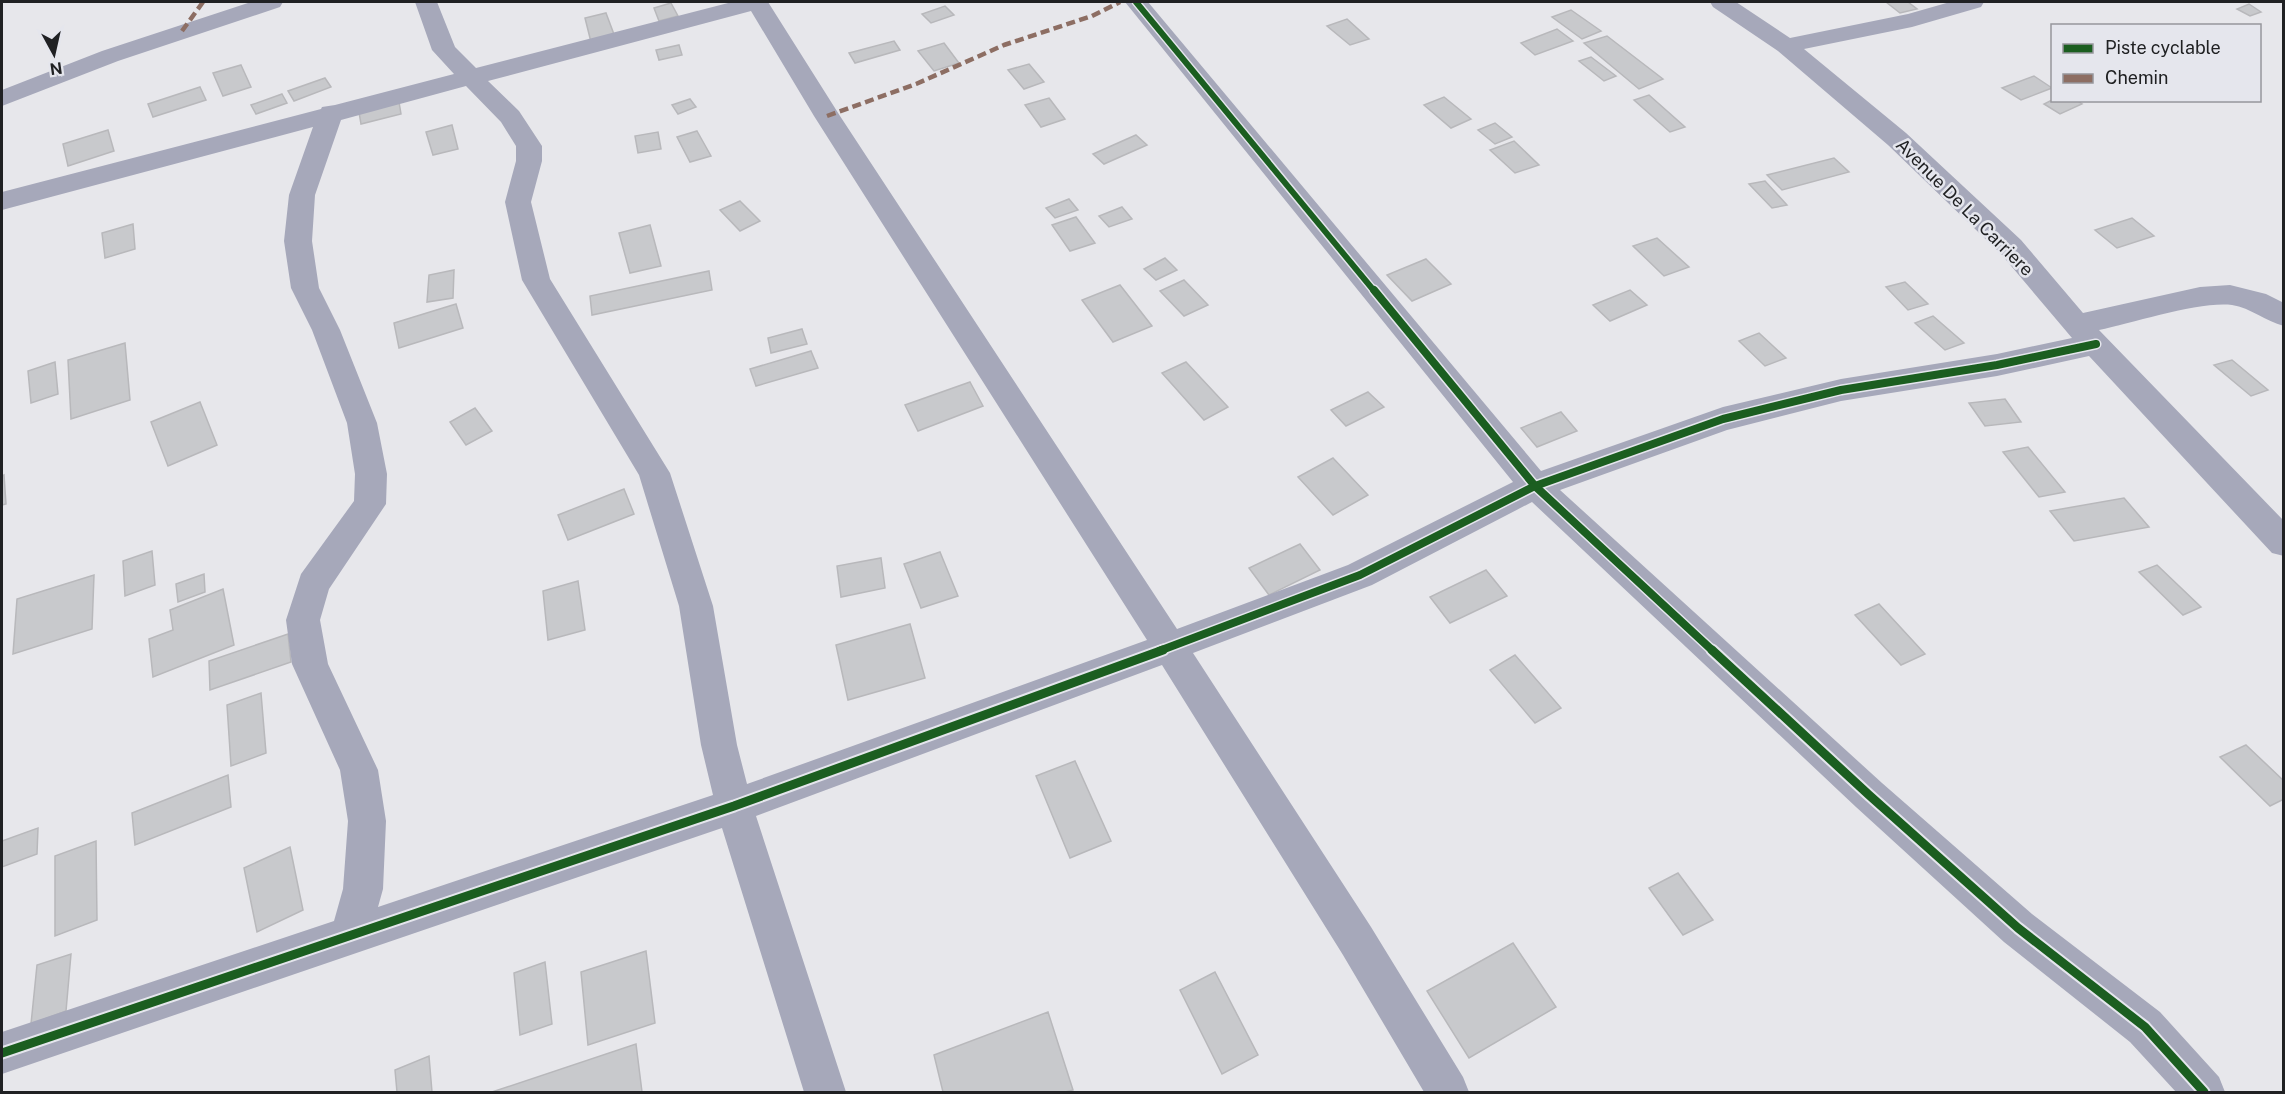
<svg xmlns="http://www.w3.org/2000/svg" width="2285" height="1094" viewBox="0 0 2285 1094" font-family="'Public Sans',sans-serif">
<rect width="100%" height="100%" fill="#e7e7eb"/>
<g fill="#c8c9cc" stroke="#b8b8bb" stroke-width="1.5">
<polygon points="1886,2 1908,2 1917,9 1900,13"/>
<polygon points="671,3 678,16 659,21 654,8"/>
<polygon points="2249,4 2261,12 2250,16 2237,9"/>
<polygon points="945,6 954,15 931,23 922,14"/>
<polygon points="1571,10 1601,31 1582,39 1552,17"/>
<polygon points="606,13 615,37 591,42 585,18"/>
<polygon points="1347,19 1369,39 1350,45 1327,26"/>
<polygon points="1557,29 1573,41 1535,55 1521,43"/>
<polygon points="1607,36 1663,79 1639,89 1584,43"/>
<polygon points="894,41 900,50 855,63 849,53"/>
<polygon points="944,43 959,63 934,71 918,51"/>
<polygon points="679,45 682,55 659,60 656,50"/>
<polygon points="1591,57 1616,76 1604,81 1579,61"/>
<polygon points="1029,64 1044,82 1024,89 1008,70"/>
<polygon points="241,65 251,87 223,96 213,73"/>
<polygon points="2034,76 2052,88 2021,100 2002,88"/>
<polygon points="325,78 331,87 294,101 288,91"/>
<polygon points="200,87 206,100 153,117 148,104"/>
<polygon points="282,94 287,103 256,114 251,105"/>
<polygon points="1649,95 1685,127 1670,132 1634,100"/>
<polygon points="1444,97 1471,119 1451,128 1424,105"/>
<polygon points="1049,98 1065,119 1041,127 1025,105"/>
<polygon points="690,99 696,107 678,114 672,105"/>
<polygon points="2052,100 2076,100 2082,104 2060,114 2044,104"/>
<polygon points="399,102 401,114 361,124 359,112"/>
<polygon points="1495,123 1512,137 1495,144 1478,130"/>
<polygon points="452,125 458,149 433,155 426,132"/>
<polygon points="108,130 114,151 68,166 63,144"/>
<polygon points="697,131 711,156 690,162 677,137"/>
<polygon points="658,132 661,149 638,153 635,136"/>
<polygon points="1136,135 1147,145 1104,164 1093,154"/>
<polygon points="1514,141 1539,165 1515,173 1490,150"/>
<polygon points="1834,158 1849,172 1782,190 1767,175"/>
<polygon points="1765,181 1787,205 1772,208 1749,184"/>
<polygon points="1069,199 1078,210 1055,218 1046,208"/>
<polygon points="740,201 760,221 740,231 720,210"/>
<polygon points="1122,207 1132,219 1109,227 1099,216"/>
<polygon points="1076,217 1095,243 1070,251 1052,225"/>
<polygon points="2132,218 2154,236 2117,248 2095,230"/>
<polygon points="133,224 135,249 105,258 102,233"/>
<polygon points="650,225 661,266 630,273 619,233"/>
<polygon points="1657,238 1689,267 1664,276 1633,246"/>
<polygon points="1165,258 1177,270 1156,280 1144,269"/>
<polygon points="1426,259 1451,284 1412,301 1387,275"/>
<polygon points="454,270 453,298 427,302 429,275"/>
<polygon points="709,271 712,290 592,315 590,296"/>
<polygon points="1184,280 1208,305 1184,316 1160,291"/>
<polygon points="1905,282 1928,304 1908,310 1886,287"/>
<polygon points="1120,285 1152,326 1113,342 1082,300"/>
<polygon points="1630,290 1647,305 1610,321 1593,305"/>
<polygon points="456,304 463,328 399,348 394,323"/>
<polygon points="1933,316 1964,343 1945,350 1915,323"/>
<polygon points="802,329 807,344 771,353 768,338"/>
<polygon points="1759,333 1786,358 1765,366 1739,341"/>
<polygon points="125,343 130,400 71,419 68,360"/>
<polygon points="811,351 818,368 756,386 750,369"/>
<polygon points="2232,360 2268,390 2251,396 2214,365"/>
<polygon points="55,362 58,394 31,403 28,371"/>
<polygon points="1186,362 1228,407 1204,420 1162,373"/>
<polygon points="970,382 983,406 918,431 905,405"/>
<polygon points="1368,392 1384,407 1346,426 1331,410"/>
<polygon points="2005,399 2021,422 1985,426 1969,403"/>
<polygon points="200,402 217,445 168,466 151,422"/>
<polygon points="475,408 492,431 466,445 450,422"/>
<polygon points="1561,412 1577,431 1537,447 1521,428"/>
<polygon points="2028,447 2065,492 2039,497 2003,452"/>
<polygon points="1333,458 1368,495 1333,515 1298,477"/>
<polygon points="4,475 6,504 2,505 2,476"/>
<polygon points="624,489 634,514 568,540 558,515"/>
<polygon points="2124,498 2149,527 2074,541 2050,511"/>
<polygon points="1300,544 1320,570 1269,595 1249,568"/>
<polygon points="152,551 155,585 125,596 123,561"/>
<polygon points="940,552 958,596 921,608 904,564"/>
<polygon points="881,558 885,588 841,597 837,566"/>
<polygon points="2157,565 2201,607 2183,615 2139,572"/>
<polygon points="1486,570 1507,596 1450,623 1430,597"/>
<polygon points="204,574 205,592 178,602 176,584"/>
<polygon points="94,575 92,629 13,654 17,599"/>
<polygon points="578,581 585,630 548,640 543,591"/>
<polygon points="223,589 234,645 153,677 149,639 173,630 170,610"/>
<polygon points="1879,604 1925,654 1901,665 1855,615"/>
<polygon points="910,624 925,678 848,700 836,645"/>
<polygon points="288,634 291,662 210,690 209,661"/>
<polygon points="1515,655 1561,708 1535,723 1490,670"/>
<polygon points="261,693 266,753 231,766 227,705"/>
<polygon points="2246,745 2284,781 2284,799 2270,806 2220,757"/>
<polygon points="1075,761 1111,841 1070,858 1036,776"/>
<polygon points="228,775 231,807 135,845 132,813"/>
<polygon points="38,828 37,854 2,867 2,841"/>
<polygon points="96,841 97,920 55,936 55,856"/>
<polygon points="290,847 303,910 257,932 244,868"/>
<polygon points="1678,873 1713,920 1683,935 1649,888"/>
<polygon points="1513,943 1556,1007 1469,1058 1427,991"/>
<polygon points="646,951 655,1023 588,1045 581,972"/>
<polygon points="71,954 66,1011 31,1024 37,965"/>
<polygon points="545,962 552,1024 520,1035 514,973"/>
<polygon points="1215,972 1258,1055 1222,1074 1180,990"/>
<polygon points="1048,1012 1073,1090 1065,1092 943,1092 934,1055"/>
<polygon points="636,1044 642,1092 492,1092"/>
<polygon points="429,1056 432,1092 397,1092 395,1070"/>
</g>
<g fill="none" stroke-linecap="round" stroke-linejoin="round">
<g fill="#a6a8ba" fill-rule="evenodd">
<polygon points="251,2 283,2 280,7 118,61 2,106 2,90 102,51"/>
<path d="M415 2H437L455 47 476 68 732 2H768L840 116 1177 629 1348 565 1513 482 1125 2H1148L1541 471 1723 407 1841 379 1997 354 2072 338 2001 254 1888 145 1778 51 1713 7 1710 2H1736L1790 38 1908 14 1950 2H1984L1981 7 1912 27 1804 49 1906 133 2021 240 2083 313 2200 287 2230 285 2266 294 2284 303V326C2265 321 2251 308 2232 305 2200 301 2133 323 2099 330L2284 521V556L2272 553 2089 356 1997 376 1841 401 1727 430 1560 490 1882 783 2032 914 2160 1012 2219 1077 2225 1092H2176L2130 1042 2004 942 1856 807 1532 502 1372 585 1193 653 1371 927 1463 1077 1469 1092H1424L1343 955 1162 665 756 816 846 1092H804L722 828 2 1074V1032L334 921 343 889 348 821 340 770 292 664 286 620 301 574 354 501 355 474 347 423 312 330 291 288 284 241 289 195 313 127 2 210V192L321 109 322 107 335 105 454 74 432 50ZM751 11 814 116 1147 640 747 784 737 745 713 606 670 473 550 279 531 202 542 161V146L519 111 488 81ZM466 86 501 122 516 146V161L505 202 522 280 639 475 679 606 701 745 713 795 378 907 383 889 386 821 378 770 328 664 320 620 329 589 386 504 387 474 377 423 340 330 319 288 312 241 315 195 341 120Z"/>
</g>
<g stroke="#8d6e63" stroke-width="4.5" stroke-dasharray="9 4.5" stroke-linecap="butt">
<polyline points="182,31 203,2"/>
<polyline points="827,116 916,84 1004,45 1092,16 1120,2"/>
</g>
<g stroke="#e5e6ed" stroke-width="9">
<polyline id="cycleway-far2" points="1136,2 1375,292"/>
</g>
<g stroke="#e5e6ed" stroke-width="11">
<g id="cycleway-far1">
<polyline points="1374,290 1535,486 1713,651"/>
<polyline points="1159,651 1360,575 1535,486 1723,419 1841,390 1997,365 2096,344"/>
</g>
</g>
<g stroke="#e5e6ed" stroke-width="13">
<g id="cycleway">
<polyline points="1712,650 1869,795 2018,928 2145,1027 2204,1092"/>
<polyline points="2,1053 734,806 1163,650"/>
</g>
</g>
<use href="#cycleway-far2" stroke="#1b5e20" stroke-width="6"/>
<use href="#cycleway-far1" stroke="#1b5e20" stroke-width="8"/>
<use href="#cycleway" stroke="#1b5e20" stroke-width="9"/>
</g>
<g text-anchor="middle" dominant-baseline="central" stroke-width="5" stroke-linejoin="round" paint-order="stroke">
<g font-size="18" fill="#202123" stroke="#e5e6ed">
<text transform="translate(1965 207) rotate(45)">Avenue De La Carriere</text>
</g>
</g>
<rect width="2285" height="1094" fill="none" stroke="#202123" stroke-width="6"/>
<rect x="2051" y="24" width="210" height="78" fill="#e5e6ed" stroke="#96979c" stroke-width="1.5"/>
<rect x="2063" y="44" width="30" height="9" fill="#1b5e20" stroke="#96979c" stroke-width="1.5"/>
<text x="2105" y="54" font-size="18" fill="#202123">Piste cyclable</text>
<rect x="2063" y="74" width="30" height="9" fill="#8d6e63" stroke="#96979c" stroke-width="1.5"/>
<text x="2105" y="84" font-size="18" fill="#202123">Chemin</text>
<g transform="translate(54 54) rotate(172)" stroke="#e5e6ed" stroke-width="4.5" paint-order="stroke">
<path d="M0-4.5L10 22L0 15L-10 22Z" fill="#202123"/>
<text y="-9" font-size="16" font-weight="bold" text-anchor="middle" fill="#202123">N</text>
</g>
</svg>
